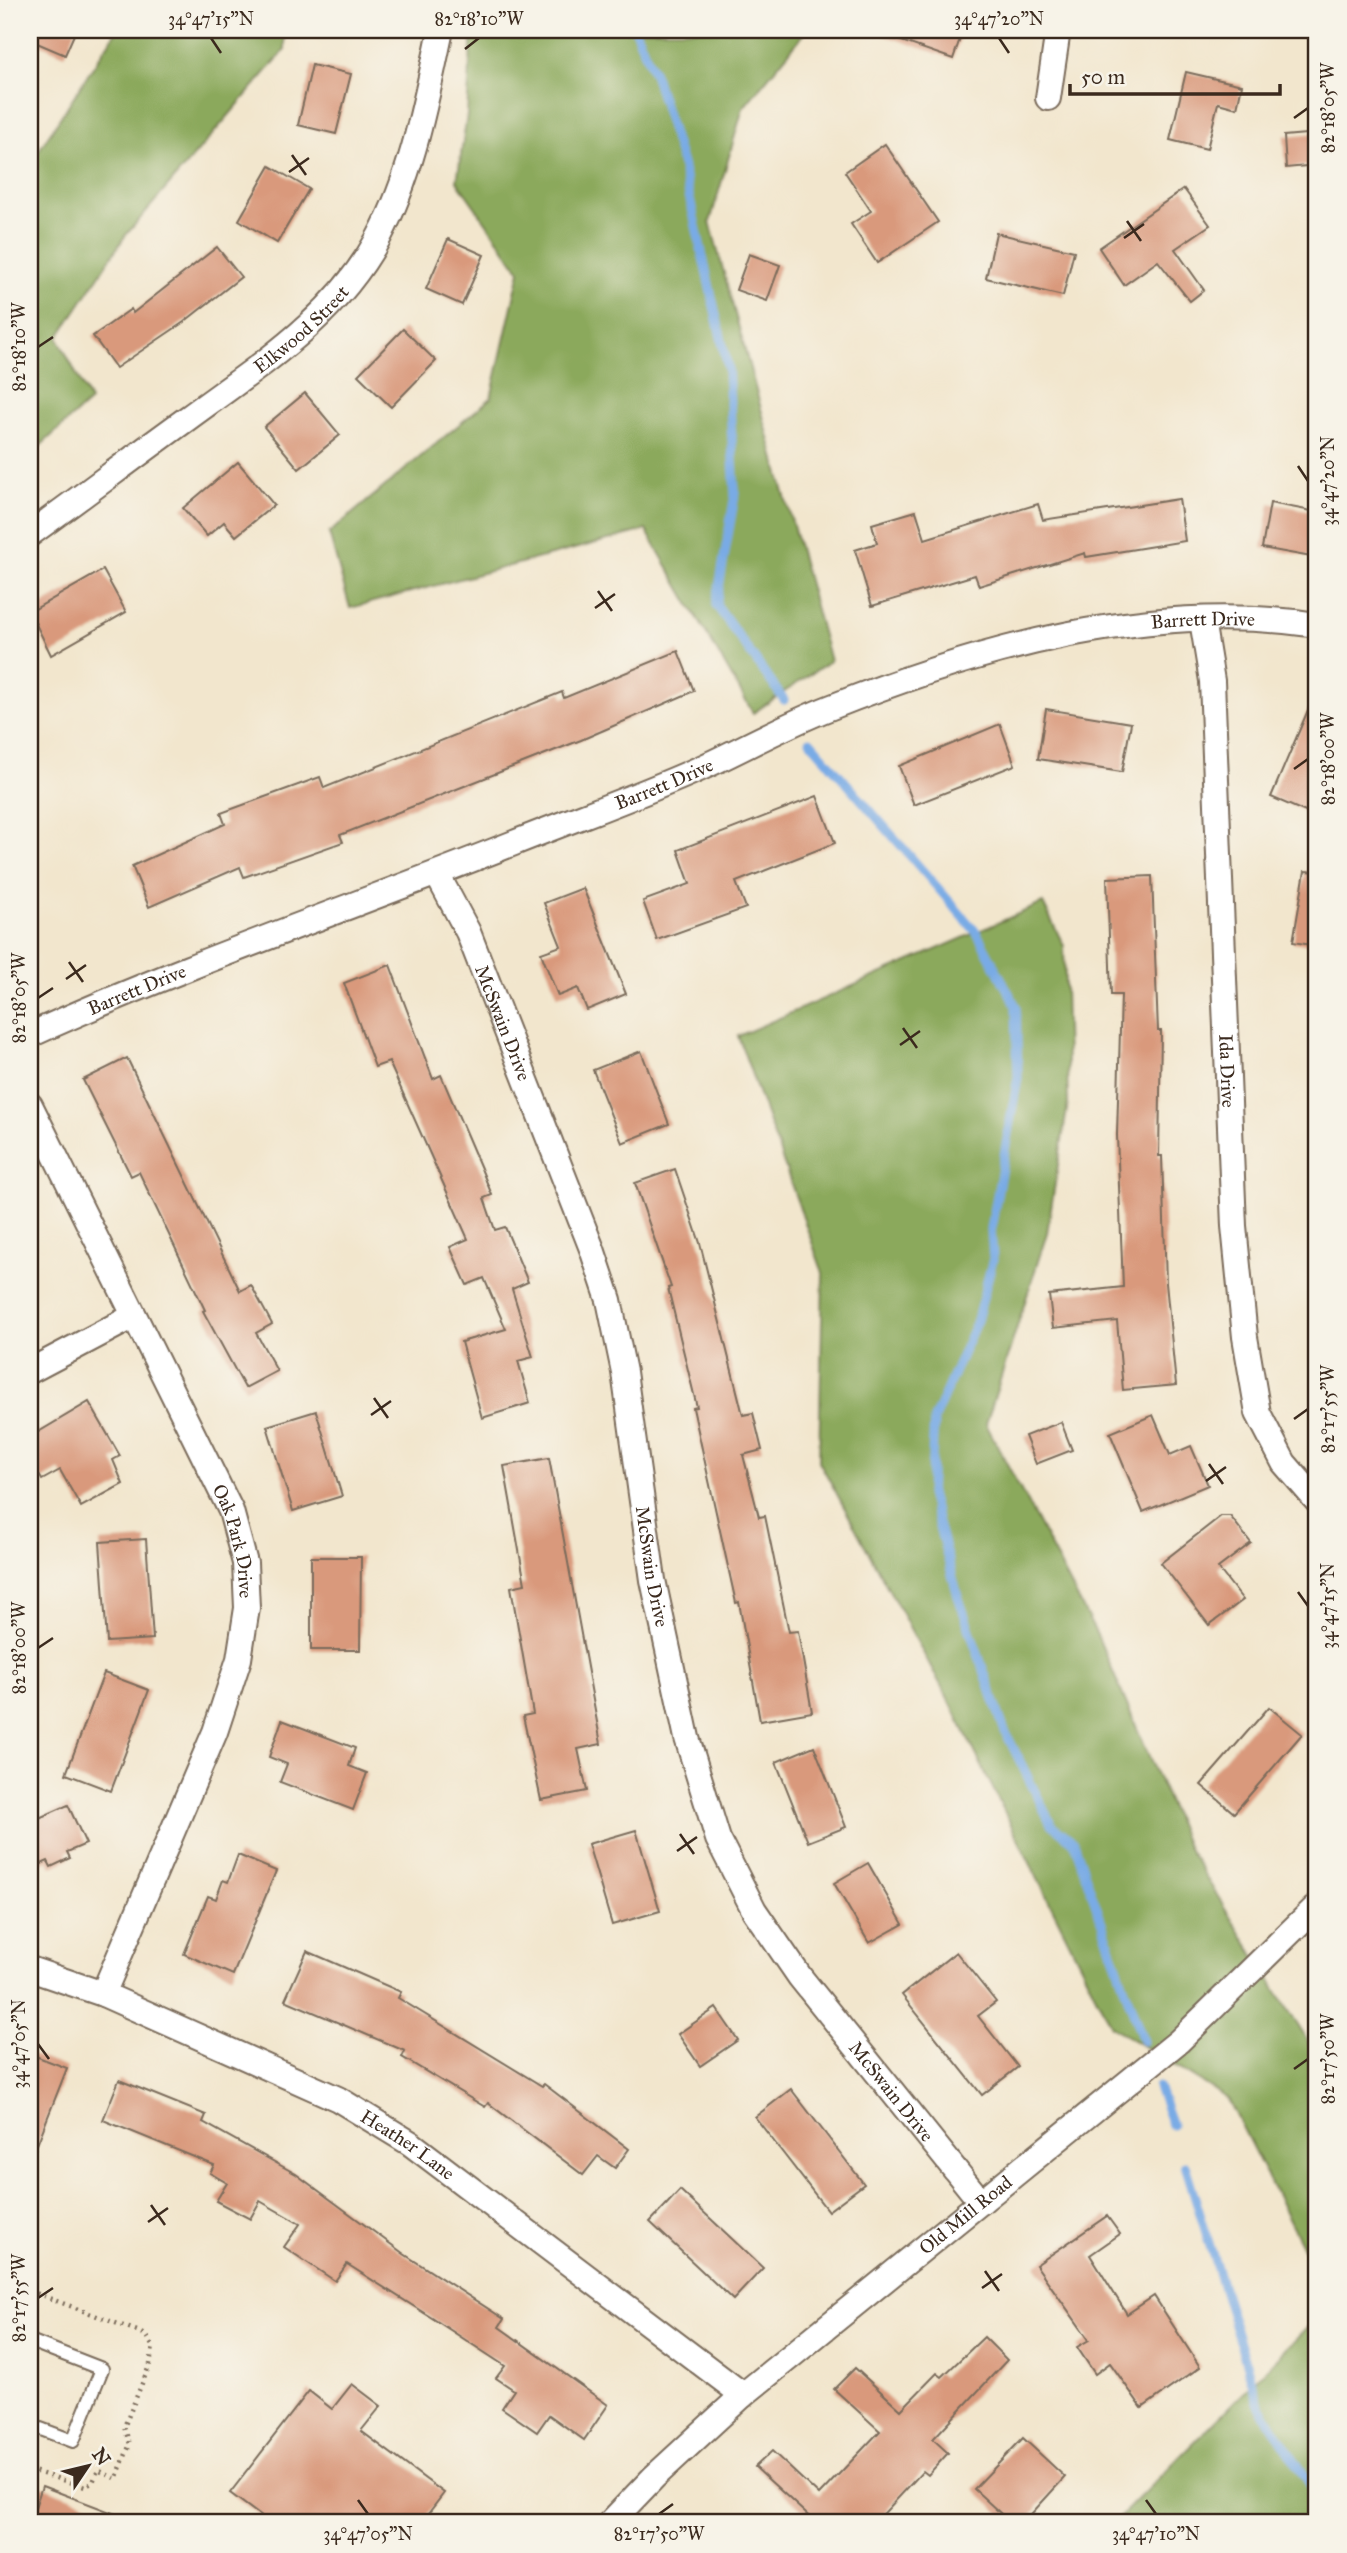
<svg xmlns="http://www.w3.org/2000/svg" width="1347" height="2553" viewBox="0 0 1347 2553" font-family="'IM FELL Great Primer',serif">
<rect width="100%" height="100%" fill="#f7f3e8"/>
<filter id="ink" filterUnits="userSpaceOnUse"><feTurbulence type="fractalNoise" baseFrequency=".0143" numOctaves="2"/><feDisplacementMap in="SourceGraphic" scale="14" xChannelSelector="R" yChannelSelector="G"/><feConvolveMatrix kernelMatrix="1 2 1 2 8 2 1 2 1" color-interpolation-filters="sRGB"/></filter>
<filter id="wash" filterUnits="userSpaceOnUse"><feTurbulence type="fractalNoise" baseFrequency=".00686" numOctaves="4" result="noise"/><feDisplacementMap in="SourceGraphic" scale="28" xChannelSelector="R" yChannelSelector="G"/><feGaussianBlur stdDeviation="1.57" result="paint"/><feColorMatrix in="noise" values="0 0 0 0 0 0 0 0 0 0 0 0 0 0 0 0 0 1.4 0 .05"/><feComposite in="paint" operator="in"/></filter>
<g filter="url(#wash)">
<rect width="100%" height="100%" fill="#f2e6cd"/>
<g fill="#8ba95b" stroke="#636a3c" stroke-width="2">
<polygon points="117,30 285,30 285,50 125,236 58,338 90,401 30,455 30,164"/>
<polygon points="472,30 807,30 743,108 710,222 830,661 753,713 646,530 350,608 329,533 491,398 520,271 457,181 467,115"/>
<polygon points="1043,903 1064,946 1068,1103 1047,1233 986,1424 1098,1637 1189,1850 1317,2056 1317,2275 1228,2099 1111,2026 950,1702 819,1461 823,1273 738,1036"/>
<polygon points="1317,2318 1317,2523 1114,2523"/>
</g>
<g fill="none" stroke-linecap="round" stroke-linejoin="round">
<g stroke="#79abe5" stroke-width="9">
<polyline points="635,30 655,76 682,164 728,368 735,495 716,605 784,700"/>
<polyline points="810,741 977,933 1016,1006 1018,1077 991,1229 993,1259 977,1320 934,1419 930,1494 958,1596 1004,1729 1051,1824 1074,1842 1143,2041"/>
<polyline points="1158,2087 1172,2125"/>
<polyline points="1185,2165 1259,2405 1317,2495"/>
</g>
</g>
<g id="blocks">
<g fill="#d9997b">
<polygon points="30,30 76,30 65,55 30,40"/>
<polygon points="879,30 963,30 953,59 878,33"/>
<polygon points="312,65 351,74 336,134 298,125"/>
<polygon points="1186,72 1242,85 1237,108 1218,103 1207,149 1170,140"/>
<polygon points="1317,133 1317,165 1286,168 1284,136"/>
<polygon points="885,144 938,222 877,263 851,224 871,211 845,172"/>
<polygon points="270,166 309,189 277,243 239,220"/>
<polygon points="1184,189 1210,225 1175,249 1204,290 1190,301 1158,261 1124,285 1099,248"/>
<polygon points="996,233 1074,251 1063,296 986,278"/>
<polygon points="448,239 484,255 462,305 426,289"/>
<polygon points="217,247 241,277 184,322 116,368 93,336 131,309 133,313"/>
<polygon points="749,254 780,265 767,301 736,290"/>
<polygon points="403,329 436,361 391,407 358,375"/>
<polygon points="305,393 340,435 299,469 264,427"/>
<polygon points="238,462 274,505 236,536 224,522 207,536 183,508"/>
<polygon points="1179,499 1185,541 1086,557 1085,553 979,586 975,575 872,606 855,550 877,543 872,524 916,511 925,539 1038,504 1043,520"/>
<polygon points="1270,503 1317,512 1317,558 1262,548"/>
<polygon points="103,570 126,612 51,655 30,612"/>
<polygon points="678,651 694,691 581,740 340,835 343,842 244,877 240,867 149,907 132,866 225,824 221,813 320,777 324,788 562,692 564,698"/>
<polygon points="1317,689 1317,817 1271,797"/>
<polygon points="1046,709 1131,723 1122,772 1038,759"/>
<polygon points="1000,724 1015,765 914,805 899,766"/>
<polygon points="817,796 835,843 736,882 746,908 657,940 643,901 690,884 678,850"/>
<polygon points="1305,871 1317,872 1317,946 1293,942"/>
<polygon points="1152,876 1158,1031 1161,1031 1159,1156 1162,1156 1166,1283 1176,1385 1123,1390 1117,1321 1053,1328 1049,1295 1123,1287 1117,1135 1121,995 1111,995 1107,878"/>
<polygon points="583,888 626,994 587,1010 578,988 558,996 541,953 561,946 544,903"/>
<polygon points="390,965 433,1079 441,1075 480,1166 492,1195 484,1198 495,1230 505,1227 528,1282 512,1289 533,1357 518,1361 530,1403 482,1418 461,1342 506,1329 484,1278 467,1285 450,1247 468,1239 389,1062 375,1067 344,983"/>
<polygon points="641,1051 669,1124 622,1143 593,1070"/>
<polygon points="127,1058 240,1291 251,1285 272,1324 256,1333 277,1371 245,1388 203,1311 205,1310 139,1172 131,1176 83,1080"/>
<polygon points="675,1169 700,1243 743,1415 753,1413 762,1450 743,1455 759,1517 765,1516 789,1632 798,1631 812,1712 760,1721 739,1602 736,1603 693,1408 697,1407 668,1288 671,1287 635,1183"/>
<polygon points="89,1402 120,1456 113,1460 123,1484 81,1507 60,1470 42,1480 30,1459 30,1437"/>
<polygon points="316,1411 342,1496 293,1511 267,1426"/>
<polygon points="1153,1415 1170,1455 1191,1446 1208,1485 1143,1512 1110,1433"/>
<polygon points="1061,1422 1072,1450 1036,1464 1025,1436"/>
<polygon points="549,1458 601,1744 578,1749 587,1791 541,1800 523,1716 533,1714 511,1587 525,1584 504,1466"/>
<polygon points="1221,1516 1230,1516 1251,1543 1218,1568 1243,1600 1209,1625 1161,1563"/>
<polygon points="146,1539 153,1639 107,1642 100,1542"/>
<polygon points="311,1557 361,1557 360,1650 311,1650"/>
<polygon points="104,1673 149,1690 111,1791 66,1774"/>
<polygon points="1269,1707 1302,1734 1234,1813 1201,1785"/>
<polygon points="282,1720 355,1748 349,1766 367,1773 353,1810 280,1782 287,1764 269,1757"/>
<polygon points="814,1746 846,1827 808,1842 776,1762"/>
<polygon points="68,1805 86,1844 67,1852 70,1858 51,1867 48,1861 30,1869 30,1822"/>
<polygon points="636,1830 660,1911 612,1925 588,1844"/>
<polygon points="238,1855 276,1871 233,1975 184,1954 208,1896 216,1899 223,1880 228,1882"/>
<polygon points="868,1863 903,1924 869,1943 834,1883"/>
<polygon points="307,1951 401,1992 398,1998 542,2086 544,2084 629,2149 615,2168 598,2156 583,2175 488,2103 485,2107 402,2057 405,2051 285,2000"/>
<polygon points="956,1952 996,2002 978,2016 1018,2067 982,2095 902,1995"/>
<polygon points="716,2008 738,2040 700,2066 678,2034"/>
<polygon points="30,2054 67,2068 31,2160 30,2160"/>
<polygon points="119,2080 206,2115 203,2122 296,2174 404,2254 504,2319 499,2327 608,2405 584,2440 549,2415 537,2432 502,2408 514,2390 496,2378 505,2366 432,2318 347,2264 335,2281 284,2247 300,2224 260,2201 250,2219 216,2201 227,2183 210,2173 214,2165 103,2120"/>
<polygon points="791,2089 864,2184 828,2211 755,2117"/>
<polygon points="680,2190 763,2268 733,2300 650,2222"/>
<polygon points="1107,2216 1120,2234 1090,2255 1127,2314 1154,2296 1200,2367 1142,2408 1110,2363 1095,2374 1077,2347 1089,2340 1036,2265"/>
<polygon points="984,2337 1007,2360 933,2439 948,2453 928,2475 923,2471 875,2523 816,2523 755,2467 772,2451 819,2495 880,2431 834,2389 855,2368 901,2410 937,2373 942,2377"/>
<polygon points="352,2384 381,2406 361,2431 444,2493 421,2523 270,2523 230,2493 309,2391 332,2409"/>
<polygon points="1023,2438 1065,2477 1023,2523 1011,2523 974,2489"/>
<polygon points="42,2486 134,2521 133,2523 30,2523"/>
</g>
</g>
</g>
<g filter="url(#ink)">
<use href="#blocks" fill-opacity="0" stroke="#7b6c5b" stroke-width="2"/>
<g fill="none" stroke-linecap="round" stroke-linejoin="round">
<g stroke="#7b6c5b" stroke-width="16">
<polyline id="lane" points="30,2341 102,2369 73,2441 30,2425"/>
</g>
<g stroke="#7b6c5b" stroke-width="28">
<g id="street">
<polyline points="1048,98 1058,30"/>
<path id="s1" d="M30 534C83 496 135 456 188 418 260 365 336 318 379 237 413 173 426 100 441 30"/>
<path id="s2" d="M1202 620 1212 681 1234 1226 1245 1337 1258 1413 1284 1463 1317 1501"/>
<path id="s3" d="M437 874 468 932 592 1249 609 1300 624 1372 653 1580 687 1738 718 1839 754 1910 800 1977 981 2202"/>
<path id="s4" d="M30 1035C188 963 353 907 514 843 576 818 639 796 699 769 743 749 785 725 829 708 982 647 1152 600 1317 625"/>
<path id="s5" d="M30 1105 231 1511 245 1563 247 1608 239 1659 215 1732 103 1994"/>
<polyline points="30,1371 134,1316"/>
<path id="s6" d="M30 1969 103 1994 338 2099 410 2143 743 2395"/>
<path id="s7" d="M610 2523 654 2477 743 2395 1179 2041 1317 1906"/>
</g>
</g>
<polyline stroke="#7b6c5b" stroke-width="4.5" stroke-dasharray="2 5" stroke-linecap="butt" points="30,2291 137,2331 146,2336 153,2347 150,2364 124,2427 130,2444 116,2479 98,2470 93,2482 85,2487 30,2470"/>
<use href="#lane" stroke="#fff" stroke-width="12"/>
<use href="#street" stroke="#fff" stroke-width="24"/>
</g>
</g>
<path fill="none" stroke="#3b2a1e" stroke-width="2.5" d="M211 38 221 53M999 38 1009 53M465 49 479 38M1294 118 1308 108M292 155 306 175M289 172 309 158M1127 221 1141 241M1124 238 1144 224M38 347 53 337M1298 466 1308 481M598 591 612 611M595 608 615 594M1294 769 1308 759M69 962 83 982M66 979 86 965M38 998 53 988M903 1028 917 1048M900 1045 920 1031M374 1398 388 1418M371 1415 391 1401M1294 1419 1308 1409M1209 1464 1223 1484M1206 1481 1226 1467M1298 1592 1308 1606M38 1648 53 1638M680 1834 694 1854M677 1851 697 1837M38 2044 49 2059M1294 2069 1308 2059M151 2205 165 2225M148 2222 168 2208M985 2271 999 2291M982 2288 1002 2274M38 2298 53 2288M358 2500 368 2514M1146 2500 1156 2514M659 2514 673 2504"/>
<g text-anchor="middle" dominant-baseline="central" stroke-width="7" stroke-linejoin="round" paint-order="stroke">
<g font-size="19" fill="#3b2a1e" stroke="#f7f3e8">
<text stroke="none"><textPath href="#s1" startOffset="340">Elkwood Street</textPath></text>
<text stroke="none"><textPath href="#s4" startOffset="1250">Barrett Drive</textPath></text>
<text stroke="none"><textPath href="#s4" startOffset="682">Barrett Drive</textPath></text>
<text stroke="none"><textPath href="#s4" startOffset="116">Barrett Drive</textPath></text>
<text stroke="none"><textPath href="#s3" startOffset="163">McSwain Drive</textPath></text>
<text stroke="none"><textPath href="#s2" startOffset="452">Ida Drive</textPath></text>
<text stroke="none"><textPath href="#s5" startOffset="483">Oak Park Drive</textPath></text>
<text stroke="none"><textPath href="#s3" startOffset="730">McSwain Drive</textPath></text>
<text stroke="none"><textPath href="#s3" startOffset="1318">McSwain Drive</textPath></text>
<text stroke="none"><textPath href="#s6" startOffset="418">Heather Lane</textPath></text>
<text stroke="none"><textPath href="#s7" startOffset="471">Old Mill Road</textPath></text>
</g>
</g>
<rect width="1347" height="2553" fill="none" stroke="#f7f3e8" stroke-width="77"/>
<g transform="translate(88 2466) rotate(55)" stroke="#f7f3e8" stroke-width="5" paint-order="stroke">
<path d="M0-5L12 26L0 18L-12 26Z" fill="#3b2a1e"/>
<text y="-10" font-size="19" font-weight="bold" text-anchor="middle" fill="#3b2a1e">N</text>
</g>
<path d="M1070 84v10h210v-10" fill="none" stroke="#3b2a1e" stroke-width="3.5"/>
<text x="1081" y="84" font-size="21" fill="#3b2a1e" stroke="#f7f3e8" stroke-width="5" paint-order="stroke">50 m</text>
<rect x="38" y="38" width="1270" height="2476" fill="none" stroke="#3b2a1e" stroke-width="2.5"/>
<g font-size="18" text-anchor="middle" fill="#3b2a1e">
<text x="211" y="25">34°47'15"N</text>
<text x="479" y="25">82°18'10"W</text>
<text x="999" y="25">34°47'20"N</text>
<text transform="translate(1328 108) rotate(-90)" y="6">82°18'05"W</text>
<text transform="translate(19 347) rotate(-90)" y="6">82°18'10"W</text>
<text transform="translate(1328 481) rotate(-90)" y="6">34°47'20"N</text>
<text transform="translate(1328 759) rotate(-90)" y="6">82°18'00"W</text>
<text transform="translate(19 998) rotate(-90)" y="6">82°18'05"W</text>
<text transform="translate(1328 1409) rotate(-90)" y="6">82°17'55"W</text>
<text transform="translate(1328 1606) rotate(-90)" y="6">34°47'15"N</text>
<text transform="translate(19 1648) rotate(-90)" y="6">82°18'00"W</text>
<text transform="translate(19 2044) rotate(-90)" y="6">34°47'05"N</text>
<text transform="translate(1328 2059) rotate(-90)" y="6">82°17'50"W</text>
<text transform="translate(19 2298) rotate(-90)" y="6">82°17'55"W</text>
<text x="368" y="2540">34°47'05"N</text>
<text x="659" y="2540">82°17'50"W</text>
<text x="1156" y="2540">34°47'10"N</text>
</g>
</svg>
